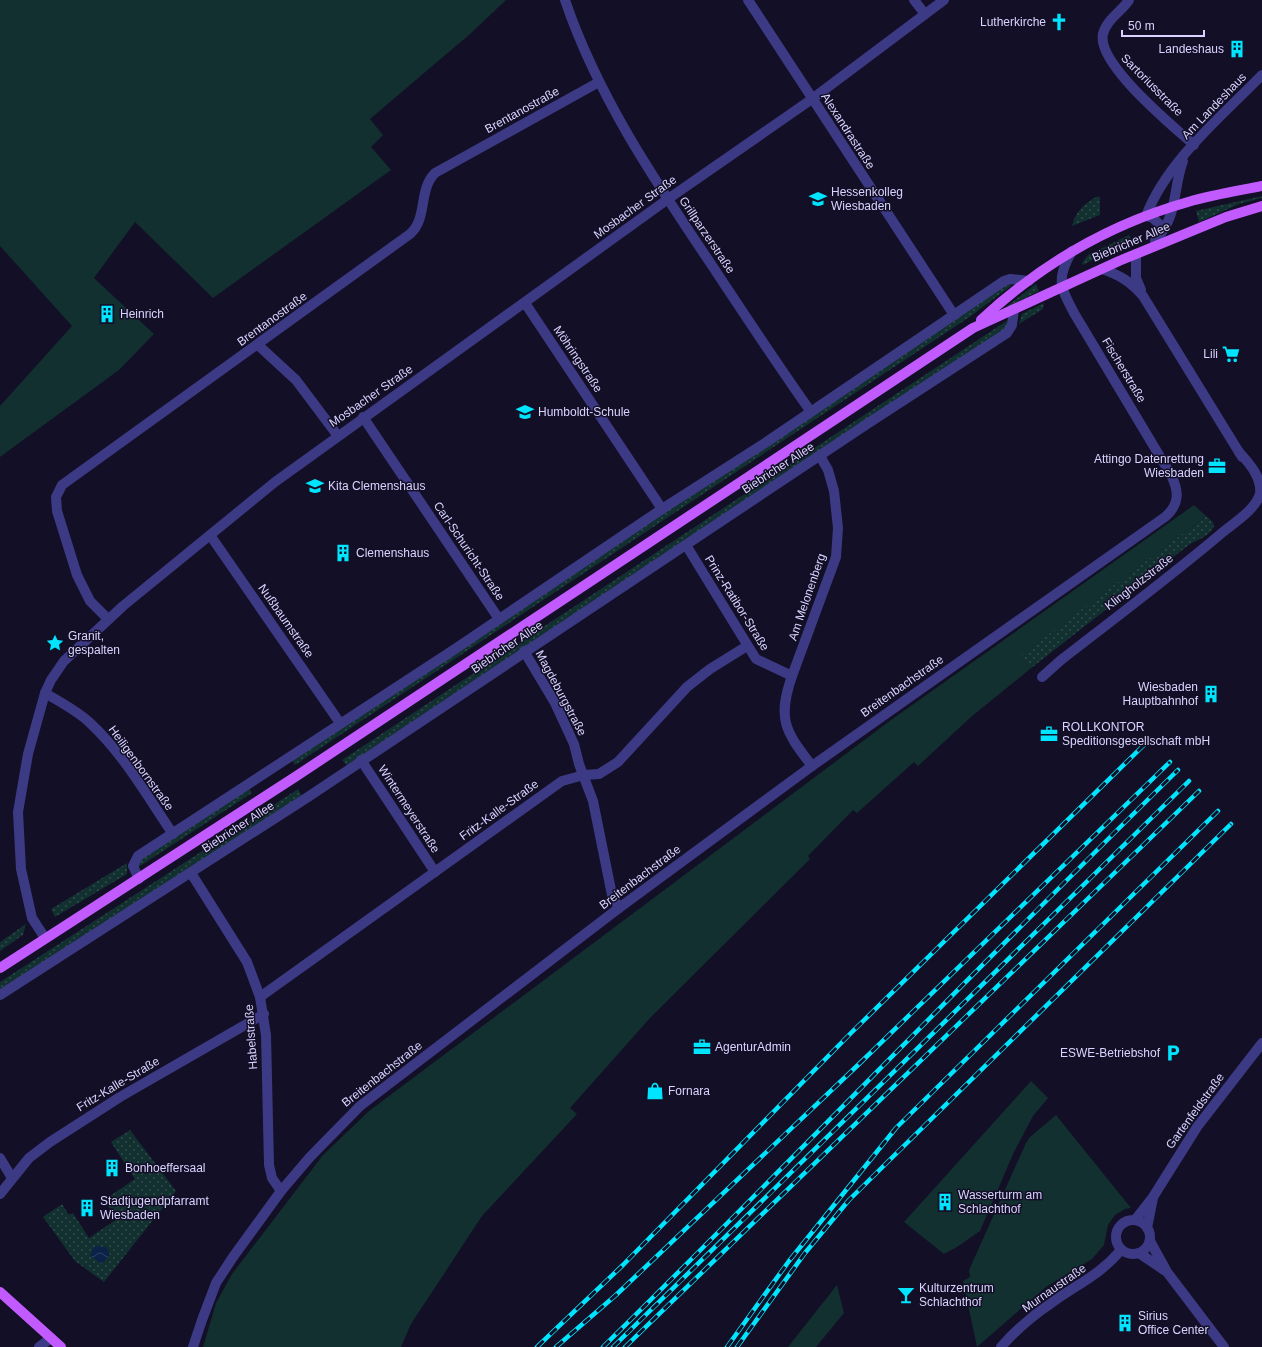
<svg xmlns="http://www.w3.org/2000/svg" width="1262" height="1347" viewBox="0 0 1262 1347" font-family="Arial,sans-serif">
<defs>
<pattern id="grass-dots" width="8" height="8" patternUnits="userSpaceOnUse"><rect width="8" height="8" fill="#12302f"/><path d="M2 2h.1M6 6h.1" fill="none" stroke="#344d4e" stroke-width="1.8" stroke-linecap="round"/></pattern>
<pattern id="water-waves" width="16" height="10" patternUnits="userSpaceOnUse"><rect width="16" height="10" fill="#0c2248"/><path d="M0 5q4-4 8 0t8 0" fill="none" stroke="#2f4163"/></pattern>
</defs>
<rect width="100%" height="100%" fill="#130f26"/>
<g fill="url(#grass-dots)">
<polygon points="1262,196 1262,198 1239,204 1199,222 1196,211"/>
<path d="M1096 197H1100V215L1072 226C1075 212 1084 204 1096 197Z"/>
<polygon points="1129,235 1132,240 1083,265 1082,263 1088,255"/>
<polygon points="1011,282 1011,286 968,318 295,765 291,759"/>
<polygon points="1036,284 1039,291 1009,306 1007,306"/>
<polygon points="1044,303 1043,309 1019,324 1022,314"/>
<polygon points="1008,320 1007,329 347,766 342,760"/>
<path d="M1206 516 1213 522 1214 527C1207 537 1200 539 1190 544L1030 669 1019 656Z"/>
<polygon points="249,788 252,793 137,868 139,859"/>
<polygon points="298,789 302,796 0,991 0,982"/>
<polygon points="127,863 127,874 55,917 51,909"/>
<polygon points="26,924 23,935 0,951 0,942"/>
<polygon points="130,1130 176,1191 104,1282 75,1261 43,1217 62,1204 69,1215 73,1213 89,1238 117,1219 104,1200 135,1179 111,1142"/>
</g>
<g fill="#12302f">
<polygon points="0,0 506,0 470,34 370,119 383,135 371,147 391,170 213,298 135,222 94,278 154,334 119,370 0,457 0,406 72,326 0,246"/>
<polygon points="1194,505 1206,516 1020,656 1030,669 971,717 918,766 914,762 857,813 853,810 808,856 810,859 650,1018 570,1108 577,1114 482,1216 411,1324 401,1347 203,1347 216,1303 232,1274 323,1155 369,1111 891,720"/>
<polygon points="1031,1081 1048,1098 1033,1116 1014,1152 980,1231 957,1247 944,1254 904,1222"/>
<polygon points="1056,1115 1131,1208 1125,1209 1115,1215 1108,1225 1104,1245 1092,1259 1046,1287 977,1347 963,1281 970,1277 969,1270 1026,1143 1030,1137"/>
<polygon points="837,1285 844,1313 816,1347 788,1347"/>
</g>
<polygon fill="url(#water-waves)" points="95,1246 106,1247 110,1255 101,1264 90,1255"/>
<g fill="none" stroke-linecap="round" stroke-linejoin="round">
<g stroke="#3d3a85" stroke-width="10">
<path d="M565 0C597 95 655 181 711 264 744 314 777 364 811 412"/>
<polyline points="748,0 954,315"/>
<polyline points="914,0 925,14"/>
<path d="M1129 0C1122 11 1106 20 1103 34 1096 63 1172 125 1194 145"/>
<path d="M1158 237C1178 214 1173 188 1183 161"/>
<path d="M1155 241 1159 231V224L1153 218 1146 216C1167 161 1221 117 1262 75"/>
<polyline points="1136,254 1136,278 1141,290"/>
<path d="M1102 269C1120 275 1131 282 1143 296L1242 457"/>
<polyline points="525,303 662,509"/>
<polyline points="258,345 296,380 338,436"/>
<polyline points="363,417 499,619"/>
<polyline points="210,535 340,723"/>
<path d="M686 545 756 659 792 676C777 719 785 731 812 766"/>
<path d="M108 619 90 601 77 575 57 511 56 497 62 485 410 234C428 218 418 190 435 173L599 82"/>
<polyline points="524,651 555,703 574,744 579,764 593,801 612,895 619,908"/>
<polyline points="792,676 836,557 838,528 834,491 828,470 820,456"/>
<path d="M1042 677 1061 660C1115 618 1170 577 1223 532 1235 522 1255 510 1260 494 1262 477 1249 463 1239 452"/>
<path d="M45 693C60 702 76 710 89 722 123 753 147 796 173 834"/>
<polyline points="361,760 435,872"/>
<polyline points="191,873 247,962 260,997 266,1035 269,1165 272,1178 281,1191"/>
<polyline points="139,879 133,866 138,856 455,649 662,509 765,443 1004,281 1010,279 1029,281"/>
<polyline points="45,938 32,918 21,869 18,812 28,754 45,693 51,680 64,661 123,606 275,482 668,199 812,99 944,0"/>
<polyline points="0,995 308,797 867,424 1007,333 1012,325 1014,309"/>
<polyline points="260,997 562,781 584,775 599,774 618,762 687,687 710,669 747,646"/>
<polyline points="0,1158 12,1178"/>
<polyline points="0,1194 29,1158 50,1142 120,1097 264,1014"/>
<polyline points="1135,1220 1153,1197 1197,1127 1262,1043"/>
<circle cx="1133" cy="1237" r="17"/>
<polyline points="1147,1228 1153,1198"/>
<polyline points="1150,1241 1167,1272 1224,1347"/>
<polyline points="1139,1253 1164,1270"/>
<polyline points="39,1347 51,1338"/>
<path d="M193 1347 202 1320 216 1283 233 1257 281 1191 310 1157 360 1106 619 908 812 766 1165 517C1180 504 1179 491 1171 475L1074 313C1060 286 1056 279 1072 251"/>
<path d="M1001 1347C1015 1331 1032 1316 1050 1304 1077 1284 1099 1276 1121 1250"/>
</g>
<g stroke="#c25bff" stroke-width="10">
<path d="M981 320C1040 265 1110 224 1188 202 1212 195 1237 191 1262 186"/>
<polyline points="0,968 295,777 973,328 1119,261 1226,217 1262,206"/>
<polyline points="0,1292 61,1347"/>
</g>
<g stroke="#00e5ff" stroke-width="4.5">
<g id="rail">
<polyline points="537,1347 623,1265 851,1033 1149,740"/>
<polyline points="556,1347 616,1295 858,1065 1170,762"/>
<path d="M603 1347C796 1157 984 960 1178 770"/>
<path d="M613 1347C806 1159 997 970 1189 781"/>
<polyline points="625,1347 1199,791"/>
<polyline points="727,1347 789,1261 896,1128 1218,811"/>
<polyline points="737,1347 805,1253 849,1200 1231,824"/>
</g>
</g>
<use href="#rail" stroke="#130f26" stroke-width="3" stroke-dasharray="9" stroke-linecap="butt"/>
</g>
<defs>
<g id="church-bare" transform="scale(1.38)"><path d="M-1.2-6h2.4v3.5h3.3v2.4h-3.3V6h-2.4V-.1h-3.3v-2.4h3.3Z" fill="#00e5ff" stroke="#130f26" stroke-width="2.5" paint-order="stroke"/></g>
<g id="building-bare" transform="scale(1.38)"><path d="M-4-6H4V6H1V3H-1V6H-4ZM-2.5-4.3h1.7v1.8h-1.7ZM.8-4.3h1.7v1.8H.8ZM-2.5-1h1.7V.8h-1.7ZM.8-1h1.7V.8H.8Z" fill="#00e5ff" stroke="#130f26" stroke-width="2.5" paint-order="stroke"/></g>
<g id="school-bare" transform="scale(1.38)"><path d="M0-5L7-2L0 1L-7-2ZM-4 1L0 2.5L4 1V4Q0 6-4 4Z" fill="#00e5ff" stroke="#130f26" stroke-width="2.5" paint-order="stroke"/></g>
<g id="supermarket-bare" transform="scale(1.38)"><path d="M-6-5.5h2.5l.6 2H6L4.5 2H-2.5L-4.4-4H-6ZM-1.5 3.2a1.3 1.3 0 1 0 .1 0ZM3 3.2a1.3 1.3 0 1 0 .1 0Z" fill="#00e5ff" stroke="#130f26" stroke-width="2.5" paint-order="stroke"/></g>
<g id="office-bare" transform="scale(1.38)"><path d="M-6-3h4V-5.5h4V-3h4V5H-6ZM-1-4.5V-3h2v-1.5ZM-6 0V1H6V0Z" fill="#00e5ff" stroke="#130f26" stroke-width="2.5" paint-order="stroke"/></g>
<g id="sight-bare" transform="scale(1.38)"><path d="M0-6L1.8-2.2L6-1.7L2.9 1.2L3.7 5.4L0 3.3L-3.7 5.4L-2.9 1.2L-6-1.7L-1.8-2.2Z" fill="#00e5ff" stroke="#130f26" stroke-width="2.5" paint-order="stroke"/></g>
<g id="parking-bare" transform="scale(1.38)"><path d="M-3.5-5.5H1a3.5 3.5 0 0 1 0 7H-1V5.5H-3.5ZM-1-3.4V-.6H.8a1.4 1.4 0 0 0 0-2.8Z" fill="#00e5ff" stroke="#130f26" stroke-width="2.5" paint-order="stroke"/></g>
<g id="shop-bare" transform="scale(1.38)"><path d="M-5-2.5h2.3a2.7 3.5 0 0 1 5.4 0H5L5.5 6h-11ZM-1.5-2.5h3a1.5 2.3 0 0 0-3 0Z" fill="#00e5ff" stroke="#130f26" stroke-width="2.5" paint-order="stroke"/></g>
<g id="bar-bare" transform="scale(1.38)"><path d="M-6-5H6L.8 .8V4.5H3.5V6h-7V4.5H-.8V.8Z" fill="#00e5ff" stroke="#130f26" stroke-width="2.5" paint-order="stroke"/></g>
</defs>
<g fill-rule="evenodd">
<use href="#church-bare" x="1059" y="22"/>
<use href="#building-bare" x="1237" y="49"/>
<use href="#school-bare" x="818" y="199"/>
<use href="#building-bare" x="107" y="314"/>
<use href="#supermarket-bare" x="1231" y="354"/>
<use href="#school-bare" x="525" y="412"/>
<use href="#office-bare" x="1217" y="466"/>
<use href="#school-bare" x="315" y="486"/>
<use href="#building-bare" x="343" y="553"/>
<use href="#sight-bare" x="55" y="643"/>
<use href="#building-bare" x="1211" y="694"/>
<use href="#office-bare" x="1049" y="734"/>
<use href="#office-bare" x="702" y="1047"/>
<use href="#parking-bare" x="1173" y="1053"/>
<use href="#shop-bare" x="655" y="1091"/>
<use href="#building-bare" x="112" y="1168"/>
<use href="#building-bare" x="945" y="1202"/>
<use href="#building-bare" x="87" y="1208"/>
<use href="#bar-bare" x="906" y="1295"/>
<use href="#building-bare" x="1125" y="1323"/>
</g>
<g text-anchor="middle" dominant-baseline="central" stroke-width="3" stroke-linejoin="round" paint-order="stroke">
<g font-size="12" fill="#d9d4ff" stroke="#130f26" text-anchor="start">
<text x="1046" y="22" text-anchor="end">Lutherkirche</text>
<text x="1224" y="49" text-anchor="end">Landeshaus</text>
<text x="831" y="192">Hessenkolleg<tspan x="831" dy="14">Wiesbaden</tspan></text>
<text x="120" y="314">Heinrich</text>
<text x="1218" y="354" text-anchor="end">Lili</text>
<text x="538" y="412">Humboldt-Schule</text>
<text x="1204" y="459" text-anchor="end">Attingo Datenrettung<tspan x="1204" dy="14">Wiesbaden</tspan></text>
<text x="328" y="486">Kita Clemenshaus</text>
<text x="356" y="553">Clemenshaus</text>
<text x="68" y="636">Granit,<tspan x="68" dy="14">gespalten</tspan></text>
<text x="1198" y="687" text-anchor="end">Wiesbaden<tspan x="1198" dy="14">Hauptbahnhof</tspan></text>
<text x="1062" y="727">ROLLKONTOR<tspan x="1062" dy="14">Speditionsgesellschaft mbH</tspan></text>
<text x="715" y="1047">AgenturAdmin</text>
<text x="1160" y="1053" text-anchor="end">ESWE-Betriebshof</text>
<text x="668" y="1091">Fornara</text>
<text x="125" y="1168">Bonhoeffersaal</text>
<text x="958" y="1195">Wasserturm am<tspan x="958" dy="14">Schlachthof</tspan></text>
<text x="100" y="1201">Stadtjugendpfarramt<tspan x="100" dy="14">Wiesbaden</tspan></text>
<text x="919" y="1288">Kulturzentrum<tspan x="919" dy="14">Schlachthof</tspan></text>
<text x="1138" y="1316">Sirius<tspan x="1138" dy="14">Office Center</tspan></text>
</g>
<g font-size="12" fill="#d9d4ff" stroke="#130f26">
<text transform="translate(1152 85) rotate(45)">Sartoriusstraße</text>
<text transform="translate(1214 106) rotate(-46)">Am Landeshaus</text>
<text transform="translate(522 110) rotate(-29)">Brentanostraße</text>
<text transform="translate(848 131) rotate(57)">Alexandrastraße</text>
<text transform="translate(635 207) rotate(-36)">Mosbacher Straße</text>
<text transform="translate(707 235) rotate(56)">Grillparzerstraße</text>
<text transform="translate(1131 242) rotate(-23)">Biebricher Allee</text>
<text transform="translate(272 319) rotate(-36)">Brentanostraße</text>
<text transform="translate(578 359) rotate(56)">Möhringstraße</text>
<text transform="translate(1124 370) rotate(59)">Fischerstraße</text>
<text transform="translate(371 396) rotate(-35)">Mosbacher Straße</text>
<text transform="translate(778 468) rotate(-33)">Biebricher Allee</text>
<text transform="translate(469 551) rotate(56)">Carl-Schuricht-Straße</text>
<text transform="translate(1139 582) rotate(-38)">Klingholzstraße</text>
<text transform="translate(807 597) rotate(-71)">Am Melonenberg</text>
<text transform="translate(737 603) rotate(58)">Prinz-Ratibor-Straße</text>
<text transform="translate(286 621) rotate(55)">Nußbaumstraße</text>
<text transform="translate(507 647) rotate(-34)">Biebricher Allee</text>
<text transform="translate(902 686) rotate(-35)">Breitenbachstraße</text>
<text transform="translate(561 693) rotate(62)">Magdeburgstraße</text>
<text transform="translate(141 768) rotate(54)">Heiligenbornstraße</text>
<text transform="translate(409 809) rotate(57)">Wintermeyerstraße</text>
<text transform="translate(499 810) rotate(-36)">Fritz-Kalle-Straße</text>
<text transform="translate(238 827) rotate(-33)">Biebricher Allee</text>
<text transform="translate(640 877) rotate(-37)">Breitenbachstraße</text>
<text transform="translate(251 1037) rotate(-94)">Habelstraße</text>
<text transform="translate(382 1074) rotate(-38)">Breitenbachstraße</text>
<text transform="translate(118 1084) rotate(-31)">Fritz-Kalle-Straße</text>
<text transform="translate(1195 1111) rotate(-54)">Gartenfeldstraße</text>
<text transform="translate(1054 1288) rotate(-35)">Murnaustraße</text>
</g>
</g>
<path d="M1122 30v6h82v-6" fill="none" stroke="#d9d4ff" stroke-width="2"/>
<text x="1128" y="30" font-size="12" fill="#d9d4ff" stroke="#130f26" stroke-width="3" paint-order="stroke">50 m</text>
</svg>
